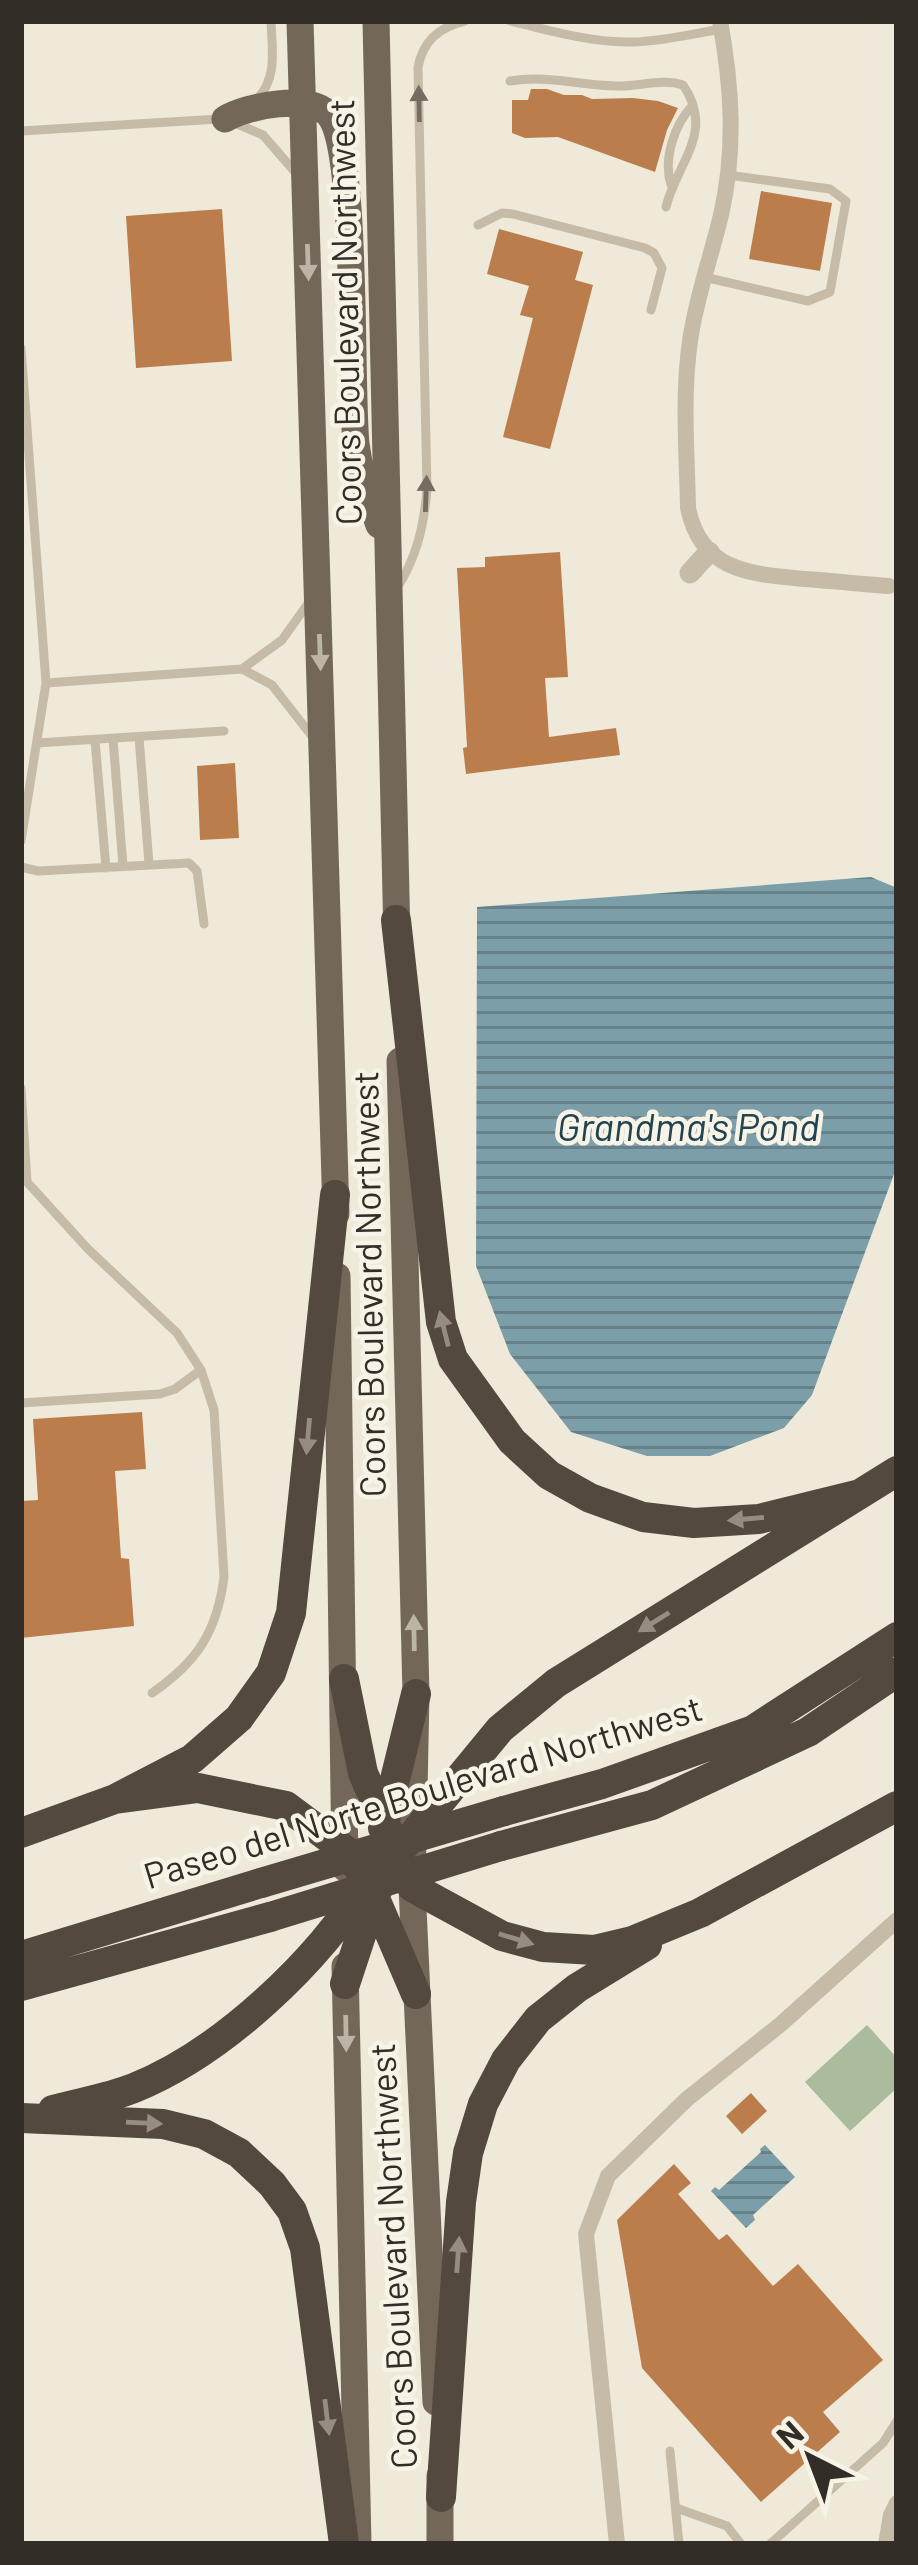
<svg xmlns="http://www.w3.org/2000/svg" width="918" height="2565" viewBox="0 0 918 2565" font-family="Barlow,sans-serif">
<defs>
<pattern id="water-rules" width="6" height="5" patternUnits="userSpaceOnUse" patternTransform="scale(3)"><rect width="6" height="5" fill="#7c9ea9"/><path d="M0 2.5h6" fill="none" stroke="#66818a"/></pattern>
</defs>
<rect width="100%" height="100%" fill="#efe9da"/>
<path fill="#abbc9c" d="M867,2025L897,2058V2088L850,2131L805,2082Z"/>
<path fill="url(#water-rules)" d="M871,877L897,888V1166L812,1395L784,1428L710,1456H647L571,1432L510,1354L476,1266L477,907Z
M765,2145L795,2177L753,2215L755,2220L746,2228L711,2191L715,2187L719,2190L761,2152L760,2149Z"/>
<path fill="#bb7d4c" d="M531,89H547L564,95H582L592,99L633,98L658,101L678,108L667,130L655,172L558,137L525,138L512,133V100H528Z
M761,191L832,203L820,271L749,259Z
M222,209L232,361L136,368L126,216Z
M499,229L583,252L575,280L593,285L550,449L503,437L533,318L520,315L529,286L487,274Z
M560,552L568,677L545,678L549,737L616,728L620,755L466,774L463,748L467,747L457,568L485,567V557Z
M235,763L239,838L200,840L197,766Z
M142,1412L146,1469L115,1471L121,1558L129,1559L134,1626L21,1638V1501L38,1500L33,1419Z
M751,2093L767,2111L742,2134L726,2116Z
M674,2164L691,2183L678,2194L719,2240L727,2234L773,2286L798,2264L883,2360L823,2412L840,2432L761,2502L642,2368L617,2220Z"/>
<g fill="none" stroke-linecap="round" stroke-linejoin="round">
<path stroke="#c6bba7" stroke-width="9" d="M510,21C551,31 592,43 635,42C664,41 693,34 721,29
M510,81C546,75 579,85 616,86C638,87 662,78 683,85C716,132 676,164 666,207
M256,100C278,79 272,49 271,21
M235,123L263,135L295,172
M21,131L219,119
M671,185C663,160 674,125 692,106
M478,225L502,213L513,214L645,248L654,253L662,268L651,310
M704,277L808,301L830,292L846,201L830,189L728,175
M21,348L46,683L21,841
M397,588C417,557 424,525 427,489L418,67C423,41 439,27 465,21
M242,669L282,640L309,602
M46,683L242,669L272,685L315,740
M139,737L149,864
M113,739L123,866
M95,740L106,868
M37,743L224,731
M21,867L38,871L189,863L197,871L204,924
M21,1088L27,1182L88,1249L177,1333L201,1370L214,1410L224,1577C217,1632 197,1662 152,1693
M21,1403L160,1394L175,1389L201,1370
M670,2451L679,2544
M676,2508L727,2526L741,2544
M770,2544L883,2443L897,2421"/>
<path stroke="#c6bba7" stroke-width="16" d="M720,21C732,87 736,149 721,215C711,257 696,298 690,341C682,396 687,453 688,508C701,572 751,574 805,579C833,581 861,584 889,586
M617,2544L586,2234L608,2176L687,2099L781,2024L897,1920
M886,2544L891,2515L897,2503"/>
<path stroke="#c6bba7" stroke-width="21" d="M690,573L709,552"/>
<path stroke="#736759" stroke-width="27" d="M300,21L336,1214
M376,21L397,939
M225,119C246,106 311,93 329,115C358,149 350,385 356,444L361,475L379,525
M400,1061L416,1694L412,1887L436,2402
M337,1276L345,1868
M345,1966L358,2544
M440,2544V2476"/>
<path stroke="#53493f" stroke-width="30" d="M396,920L441,1322L453,1359L512,1441L549,1475L590,1498L643,1517L694,1523L759,1519L860,1494
M344,1679L363,1773L412,1887L502,1936L543,1947L594,1950L632,1941L700,1913L897,1806
M115,1799L192,1759L239,1718L271,1673L291,1613L335,1195
M504,1811L602,1784L753,1730L897,1637
M383,1828L416,1694
M21,1833L115,1799L198,1788L286,1806L345,1850L367,1880L416,1994
M501,1846L652,1805L808,1732L897,1672
M21,1956L261,1883
M345,1984L374,1896L398,1853L500,1729L556,1683L897,1471
M21,1986L270,1917
M53,2110C79,2103 109,2098 134,2088C223,2052 319,1961 368,1880
M21,2118L163,2124L204,2134L239,2153L272,2184L292,2211L305,2248L344,2544
M441,2497L461,2202L468,2153L483,2104L506,2060L538,2019L577,1988L647,1945"/>
<path stroke="#53493f" stroke-width="30" d="M261,1883L504,1811
M270,1917L501,1846"/>
</g>
<defs><path id="oneway-solid" d="M-6-.8H1V-3.2L6.5 0L1 3.2V.8H-6Z" transform="scale(3)"/></defs>
<g fill="#756d61">
<use href="#oneway-solid" transform="translate(419 104) rotate(-91)"/>
<use href="#oneway-solid" transform="translate(426 494) rotate(-88)"/>
</g>
<g fill="#bcb4a7">
<use href="#oneway-solid" transform="translate(308 262) rotate(88)"/>
<use href="#oneway-solid" transform="translate(320 652) rotate(88)"/>
<use href="#oneway-solid" transform="translate(414 1633) rotate(-91)"/>
<use href="#oneway-solid" transform="translate(346 2033) rotate(89)"/>
</g>
<g fill="#958d82">
<use href="#oneway-solid" transform="translate(444 1329) rotate(-104)"/>
<use href="#oneway-solid" transform="translate(308 1436) rotate(95)"/>
<use href="#oneway-solid" transform="translate(746 1519) rotate(175)"/>
<use href="#oneway-solid" transform="translate(654 1622) rotate(148)"/>
<use href="#oneway-solid" transform="translate(516 1939) rotate(17)"/>
<use href="#oneway-solid" transform="translate(144 2123) rotate(3)"/>
<use href="#oneway-solid" transform="translate(458 2255) rotate(-86)"/>
<use href="#oneway-solid" transform="translate(327 2417) rotate(83)"/>
</g>
<g text-anchor="middle" stroke-width="9" stroke-linejoin="round" paint-order="stroke">
<g font-size="36" fill="#332d27" stroke="#f7f3e6">
<text transform="translate(345 312) rotate(-91)" y="13">Coors Boulevard Northwest</text>
<text transform="translate(369 1284) rotate(-91)" y="13">Coors Boulevard Northwest</text>
<text transform="translate(423 1792) rotate(-17)" y="13">Paseo del Norte Boulevard Northwest</text>
<text transform="translate(393 2256) rotate(-93)" y="13">Coors Boulevard Northwest</text>
</g>
<g font-size="39" font-style="italic" fill="#214450" stroke="#f7f3e6">
<text x="688" y="1141">Grandma's Pond</text>
</g>
</g>
<rect width="918" height="2565" fill="none" stroke="#332d27" stroke-width="48"/>
<g transform="translate(810 2457) rotate(318)" stroke="#f7f3e6" stroke-width="9" paint-order="stroke">
<path d="M0-9L21 45L0 30L-21 45Z" fill="#332d27"/>
<text y="-18" font-size="33" font-weight="bold" text-anchor="middle" fill="#332d27">N</text>
</g>
</svg>
